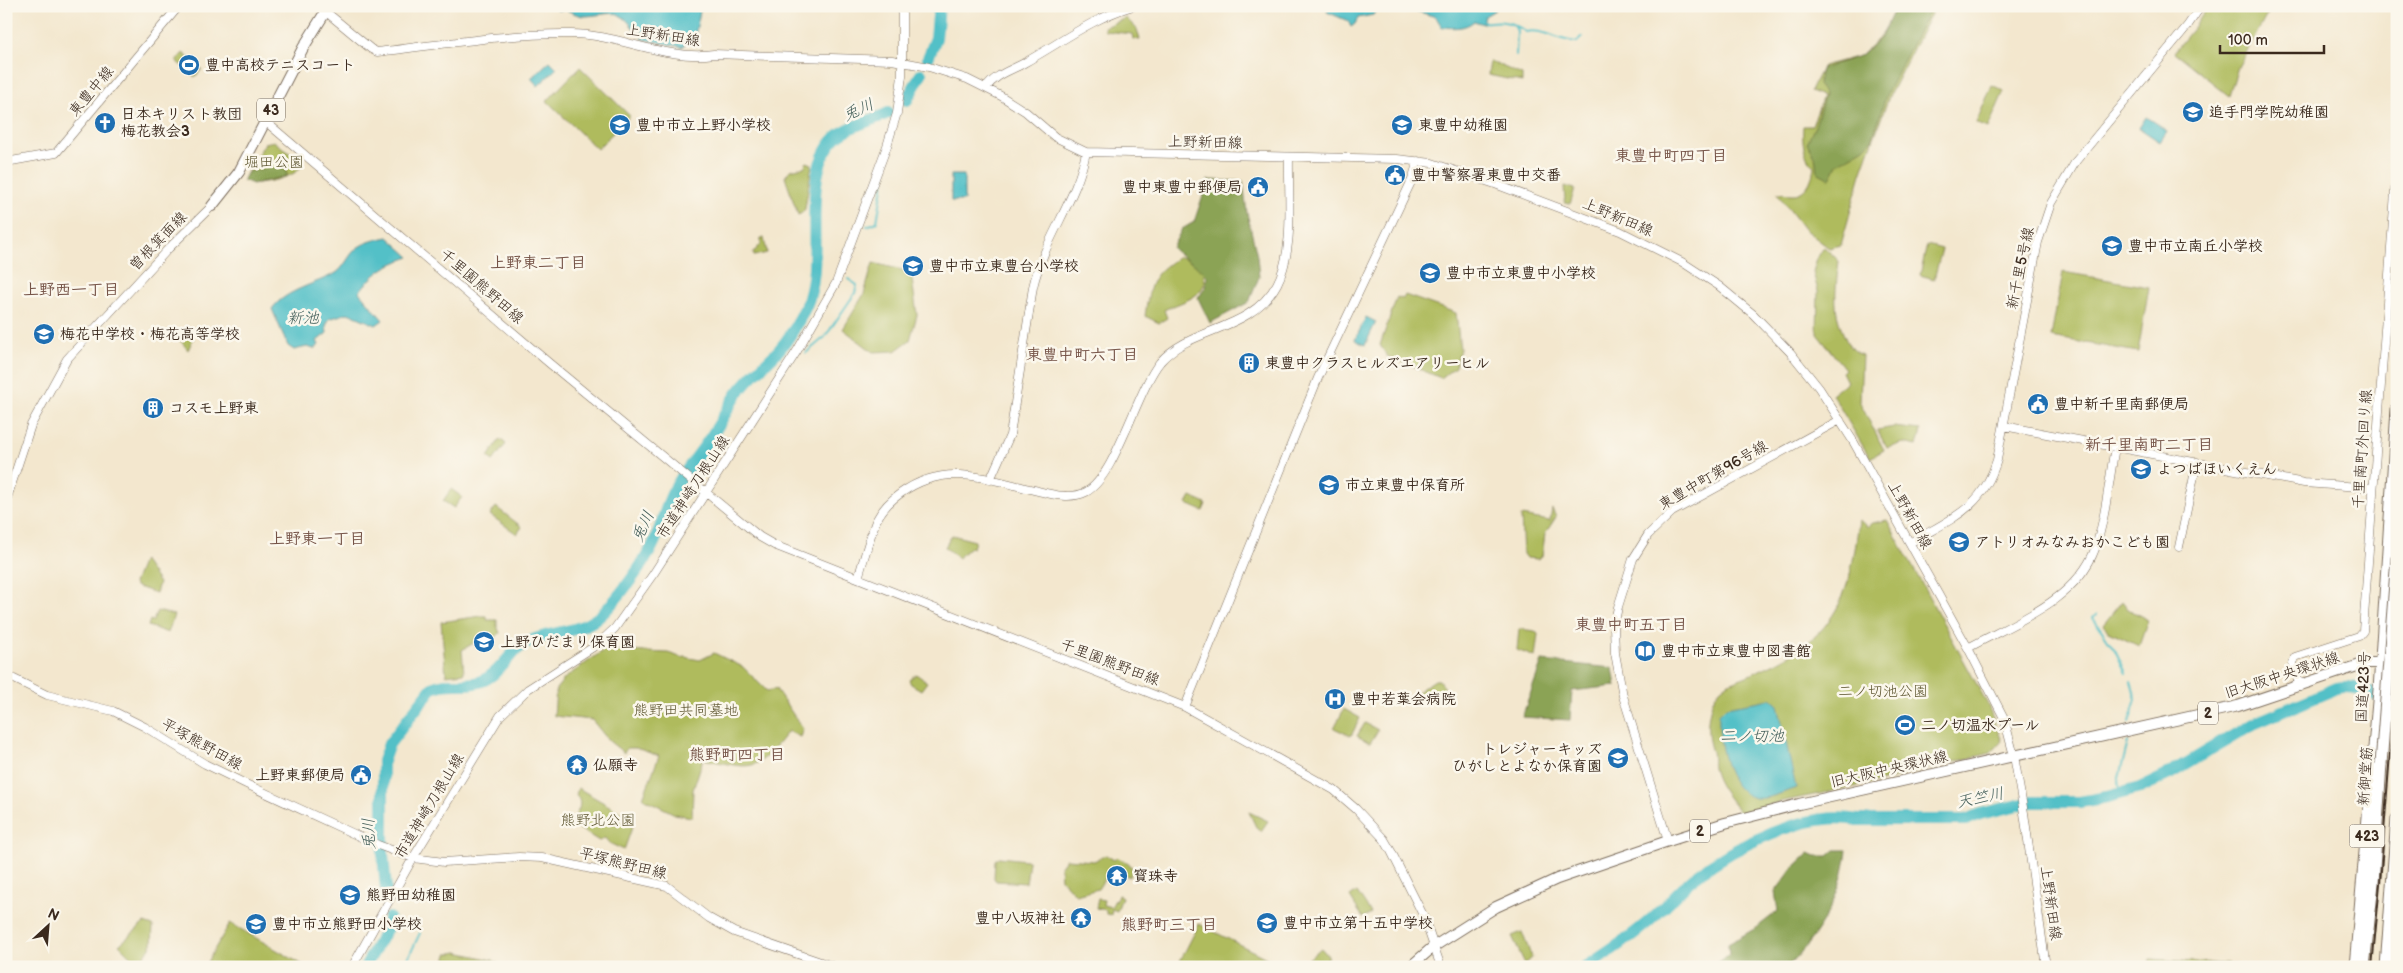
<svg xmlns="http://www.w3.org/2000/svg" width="2403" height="973" viewBox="0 0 2403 973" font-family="'Balsamiq Sans','Klee One',sans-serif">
<rect width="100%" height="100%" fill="#fbf7ec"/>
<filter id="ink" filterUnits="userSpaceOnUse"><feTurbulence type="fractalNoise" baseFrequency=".02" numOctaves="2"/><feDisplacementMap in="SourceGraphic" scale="10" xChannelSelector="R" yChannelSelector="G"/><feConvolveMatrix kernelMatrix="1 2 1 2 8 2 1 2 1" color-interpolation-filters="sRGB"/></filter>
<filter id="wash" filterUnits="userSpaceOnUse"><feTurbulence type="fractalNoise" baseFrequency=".0096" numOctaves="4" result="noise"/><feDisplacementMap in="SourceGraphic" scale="20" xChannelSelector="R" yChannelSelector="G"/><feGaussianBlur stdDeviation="1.12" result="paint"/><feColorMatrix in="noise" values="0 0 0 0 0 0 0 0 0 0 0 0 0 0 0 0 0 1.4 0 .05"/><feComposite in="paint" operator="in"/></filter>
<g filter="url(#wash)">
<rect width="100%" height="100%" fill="#f3e7ce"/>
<path fill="#afbb5d" stroke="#75723e" d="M1897,6H1935L1890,94L1861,174L1841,245L1829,248L1804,229L1777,193C1782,193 1787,194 1793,194C1807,194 1813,178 1814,166C1803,159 1802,139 1803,126H1812L1823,96L1810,91L1823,66L1860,56L1879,38L1899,8Z
M2208,6H2272L2238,67L2229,96L2174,52L2196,25Z
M1126,18L1137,29L1140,40L1133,39L1132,34L1105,31L1104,27Z
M183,53L202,69L195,77L176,61Z
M1490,61L1522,75V82L1488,75Z
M580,67L630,116L597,149L547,101Z
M1992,85L2004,91L1988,128L1976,123Z
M274,141L302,163C300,177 267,183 254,183C251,183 247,181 243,180L265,143Z
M807,162L812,164L805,209L802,213L798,215L785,177L790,170L804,167Z
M1564,186L1575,189L1570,204L1565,203Z
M761,238H764L767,253L754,256L753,253L761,244Z
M1927,245L1942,249L1934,279L1920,275Z
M1824,247L1839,261C1836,287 1832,308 1843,333C1848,344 1850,351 1862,355L1860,403L1884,450L1870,458L1832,394L1847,382L1842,372L1845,369L1817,334L1818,291L1813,272L1817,258Z
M1179,257C1198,260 1216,278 1196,295C1188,301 1174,305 1164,310L1167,318L1159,323L1145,316C1150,284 1150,275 1179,257Z
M873,263L911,272L917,315L910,340L895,351L873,352L843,329L864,294Z
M2063,272L2149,287L2138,352L2051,337Z
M1405,295L1456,313L1460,349L1455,367L1441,378L1387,356L1380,345L1397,297L1403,299Z
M191,332L193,339L188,350L180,340Z
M1894,427L1921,430L1917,446L1903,443L1887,448L1877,430Z
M500,439L506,444L493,461L488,457Z
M451,489L462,497L454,508L443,501Z
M1191,497L1206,504L1203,511L1187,504Z
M496,507L522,527L517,534L490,515Z
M1552,509L1556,517L1545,534L1542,556L1538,559L1526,558L1523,554L1521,516L1550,521Z
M1859,520L1868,527L1873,523L1887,520L1987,703L2002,741L1991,753L1941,765L1883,781L1779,802L1735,815L1738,810C1728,797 1716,784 1713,767C1712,761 1714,756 1711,749C1705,730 1707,705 1720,689C1726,683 1739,679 1747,676C1775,663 1804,651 1824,627C1850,596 1854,559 1859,520Z
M952,535L975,541L973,548L970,547L958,558L945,547Z
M143,560L159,583L156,593L135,586L134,583Z
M2122,601L2128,609L2148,620L2139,646L2109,632L2103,625Z
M157,611L174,615L168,633L148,626L150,620L153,621Z
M481,616H487V620H497V626L500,633L488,645L477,641L462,650L464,673L446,675L441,622Z
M1519,629L1535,631L1538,634L1535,657L1517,650Z
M604,650L668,653L683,658L684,657L700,660L714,653L743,667L767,691L776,689L803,729L800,737L788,731C755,774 754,769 703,759L693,790L692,817L675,814L643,798L659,756L636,748H627L624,753L609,741L592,720L554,716L556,689L565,678Z
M916,674L927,682L921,690L911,684L909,680Z
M1435,680H1439L1447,691L1438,699L1408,698Z
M1344,709L1360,718L1351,736L1334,728Z
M1365,723L1378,730L1370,743L1357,736Z
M578,788L632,819L633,825L624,850L609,843L605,838L599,841L570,823C576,814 585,805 576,795Z
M1249,812L1268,821L1261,831L1256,827Z
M1106,855L1114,860L1117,857L1130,865L1133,870L1129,877L1112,867L1098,889L1076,895L1061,879L1060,867L1066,859L1094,861Z
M999,857L1026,860L1029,862L1026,883L996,881L994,878L995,860Z
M1357,892L1371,913L1363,918L1350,897Z
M1118,895L1122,897L1117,911L1112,909L1111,915L1106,914V910L1096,908L1098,899L1104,900L1103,905L1111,907Z
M144,923L153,926L152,944L139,965L119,945Z
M230,923L303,965L302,967H204Z
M1199,924L1278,964L1276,967H1177Z
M1522,932L1532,958L1525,964L1512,936Z
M1321,948L1329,957L1317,967H1305L1303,964Z
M457,952L493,960L498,964L497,967H444L447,954Z
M2150,959L2237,965V967H2149Z"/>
<path fill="#8ba354" stroke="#636639" d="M1896,6H1932L1887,93L1872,140L1864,148L1837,164L1830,179L1817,172L1815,156L1807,143L1815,126L1825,94L1818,85L1821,69L1860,56L1880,39Z
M279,166L286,170L287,176L253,184L243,180L248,172Z
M1208,180L1243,181L1247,213L1257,256L1259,277L1249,302L1210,323L1198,298L1205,288L1207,277C1198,264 1183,259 1172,248L1182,229L1194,222Z
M1542,661L1613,668L1616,686L1572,691L1570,720L1522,717Z
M1835,850H1847C1842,895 1819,936 1787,967H1711L1729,955L1728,944L1756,928L1778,911L1775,892L1793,868L1809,853L1816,856H1828Z"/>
<path fill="#52c0c7" stroke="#467572" d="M553,6H701V7L694,40L689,43L686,42L683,47L642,39L644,32L634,29C618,6 609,15 585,16C578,16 570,11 563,9L558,11Z
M1329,6H1384L1377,10L1373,15L1358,18L1355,24L1351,27L1348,21L1327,12Z
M1400,6H1494L1495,10L1485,16L1483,24L1474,21C1465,29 1453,28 1442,27L1436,17Z
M550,61L557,68L538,86L531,78Z
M2146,117L2167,131L2160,142L2139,128Z
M951,175H964V201H951Z
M388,237L410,257C386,265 375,272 359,292L383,320L376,325L348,313L329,319L326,326L327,333L317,341L319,345L314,349L307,347L294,350L288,346L272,309C285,290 316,284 336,273C344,268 348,256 356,249C364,242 378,239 388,237Z
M1366,317L1376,322L1365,345L1355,340Z
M1771,699L1778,705L1796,788C1784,792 1767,800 1755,798C1725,791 1718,738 1719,714L1726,707Z"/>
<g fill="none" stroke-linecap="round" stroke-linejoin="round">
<path stroke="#52c0c7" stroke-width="2" d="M1484,22C1492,23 1497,20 1504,22C1513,23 1519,27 1526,32C1542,28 1559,41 1577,42L1582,37
M1514,25L1517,31L1516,56
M867,226L877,222L884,180
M806,353L825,337L855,293L857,285L848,279
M2096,615L2093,618L2115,650L2126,673
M2129,722L2136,699L2131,682
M2120,794L2118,781L2128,742
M404,967L420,933"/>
<path stroke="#52c0c7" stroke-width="12" d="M928,58L936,38L939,6
M907,100L921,74
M386,889L383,855V761L389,744L432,688C447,680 464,687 479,682C501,675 508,651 528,642C552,631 583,633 602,614C617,600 643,565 652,547C661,530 664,511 672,494C681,475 696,459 708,441C719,426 727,409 737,394C749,377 765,365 779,350C790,338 799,321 806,306C828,258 795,169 840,134C854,124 872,121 888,113
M365,967L388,926L389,918
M1586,967C1607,953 1629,939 1648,922C1665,908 1678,890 1695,877C1734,846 1807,810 1857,820H1966L1980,814L2031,802H2080L2107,797L2140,788L2171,773L2253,724L2337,688C2357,683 2379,697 2397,705"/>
</g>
</g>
<g filter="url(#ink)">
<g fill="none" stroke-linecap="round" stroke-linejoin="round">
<g stroke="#7b6c5c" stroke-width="9">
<path id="tertiary" d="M319,6L371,49L377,52C441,45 507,33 571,34C619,34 665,61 714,54L892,60L929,67L967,79L1001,96L1026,112L1055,137L1086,152L1397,159L1432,163L1495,184L1620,231L1682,262L1719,286L1753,314L1790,352L1819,388L1853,441L1968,648L2004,718L2014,756L2024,813L2046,967
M986,88C996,74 1010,71 1024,63C1062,42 1090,19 1133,6
M265,121L549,363L760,537L774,545L1185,707L1334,790L1356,809L1384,839L1391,851L1423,915L1441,967
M6,162L56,153L179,6
M2004,426L2304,483L2373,488
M990,480L1010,435L1033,287C1044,239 1077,200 1086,152
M6,501L31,425L67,359L169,248L212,206
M1910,543C1950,519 1982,510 1997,460L2038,242L2051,203L2076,161L2188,25L2201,6
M2179,547L2197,462
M858,578C864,559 869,539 876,521C882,509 891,500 901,493C945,461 987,479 1034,490C1051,494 1070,500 1086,492C1116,476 1136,392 1160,362C1191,326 1250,333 1277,284C1295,250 1288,196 1289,158
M1968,648C2013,623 2076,601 2095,549C2106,517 2109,480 2115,447
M6,675L47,695L113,711L145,727L205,764L246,784L378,845L413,858L444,862L519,857L542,858L667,886L709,918L734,932L835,967
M2300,687L2293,663L2295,657L2359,636L2363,631L2397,165
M1185,707L1318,378L1412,180L1418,161
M1668,841L1623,696L1615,653L1614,626L1618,607L1633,559L1648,535L1672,512L1840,420
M352,967L413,858L500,716L528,689L598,644L615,628L654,573L797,351L836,283L887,146L897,113L902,76V6"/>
</g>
<g stroke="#7b6c5c" stroke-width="12">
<path id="primary" d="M212,206L239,172L303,48L329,6
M1410,967L1433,947L1496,907L1557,879L1668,841L1725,823L1799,804L2238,706L2366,663H2380L2397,654"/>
</g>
<g stroke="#7b6c5c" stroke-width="13">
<path id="trunk" d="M2355,967L2379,690L2397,409
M2364,967L2373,883L2381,764
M2386,967L2397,819
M2395,967L2397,947"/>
</g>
<use href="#tertiary" stroke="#fff" stroke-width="8"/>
<use href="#primary" stroke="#fff" stroke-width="10"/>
<use href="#trunk" stroke="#fff" stroke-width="11"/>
<path stroke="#3b2a1e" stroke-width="2" d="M2372,967L2380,884L2397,662"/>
<g stroke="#7b6c5c" stroke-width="13" stroke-linecap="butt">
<path id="trunk-bridge" d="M2381,764L2397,557"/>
</g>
<use href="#trunk-bridge" stroke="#fff" stroke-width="11"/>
</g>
</g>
<defs>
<g id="stadium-disc" transform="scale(1.125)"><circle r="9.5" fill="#1f6fb2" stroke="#fbf7ec"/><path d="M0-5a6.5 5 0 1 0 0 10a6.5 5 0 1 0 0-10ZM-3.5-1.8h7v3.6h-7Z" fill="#fff"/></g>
<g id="school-disc" transform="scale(1.125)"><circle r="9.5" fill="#1f6fb2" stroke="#fbf7ec"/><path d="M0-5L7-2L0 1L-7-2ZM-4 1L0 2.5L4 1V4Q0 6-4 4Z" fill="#fff"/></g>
<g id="church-disc" transform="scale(1.125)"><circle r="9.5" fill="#1f6fb2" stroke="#fbf7ec"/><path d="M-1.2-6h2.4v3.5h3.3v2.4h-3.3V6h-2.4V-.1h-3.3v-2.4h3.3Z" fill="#fff"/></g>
<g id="civic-disc" transform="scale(1.125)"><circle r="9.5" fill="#1f6fb2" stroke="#fbf7ec"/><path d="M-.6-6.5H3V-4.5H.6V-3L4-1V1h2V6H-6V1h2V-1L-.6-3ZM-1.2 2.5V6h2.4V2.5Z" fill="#fff"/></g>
<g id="building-disc" transform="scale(1.125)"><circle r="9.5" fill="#1f6fb2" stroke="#fbf7ec"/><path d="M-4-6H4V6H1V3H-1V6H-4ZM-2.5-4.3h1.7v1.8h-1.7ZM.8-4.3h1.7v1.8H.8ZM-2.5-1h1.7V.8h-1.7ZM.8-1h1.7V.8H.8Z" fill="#fff"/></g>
<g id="library-disc" transform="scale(1.125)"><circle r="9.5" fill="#1f6fb2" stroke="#fbf7ec"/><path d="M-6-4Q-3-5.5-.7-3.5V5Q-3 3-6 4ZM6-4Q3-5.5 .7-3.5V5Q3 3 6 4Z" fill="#fff"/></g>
<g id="hospital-disc" transform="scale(1.125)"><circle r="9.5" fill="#1f6fb2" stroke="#fbf7ec"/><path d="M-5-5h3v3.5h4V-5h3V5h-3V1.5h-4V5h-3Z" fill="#fff"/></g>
<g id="temple-disc" transform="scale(1.125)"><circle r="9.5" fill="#1f6fb2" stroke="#fbf7ec"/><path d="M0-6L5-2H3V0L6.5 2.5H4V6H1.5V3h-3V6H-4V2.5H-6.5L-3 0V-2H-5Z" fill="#fff"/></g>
</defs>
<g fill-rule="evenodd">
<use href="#stadium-disc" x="189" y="65"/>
<use href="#school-disc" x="2193" y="112"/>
<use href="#church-disc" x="105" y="123"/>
<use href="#school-disc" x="620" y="125"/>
<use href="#school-disc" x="1402" y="125"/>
<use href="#civic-disc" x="1395" y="175"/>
<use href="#civic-disc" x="1258" y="187"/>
<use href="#school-disc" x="2112" y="246"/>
<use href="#school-disc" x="913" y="266"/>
<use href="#school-disc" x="1430" y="273"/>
<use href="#school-disc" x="44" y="334"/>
<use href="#building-disc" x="1249" y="363"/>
<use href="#civic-disc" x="2038" y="404"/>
<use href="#building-disc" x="153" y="408"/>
<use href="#school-disc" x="2141" y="469"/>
<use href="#school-disc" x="1329" y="485"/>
<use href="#school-disc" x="1959" y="542"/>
<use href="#school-disc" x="484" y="642"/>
<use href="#library-disc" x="1645" y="651"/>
<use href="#hospital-disc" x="1335" y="699"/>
<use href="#stadium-disc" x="1905" y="725"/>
<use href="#school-disc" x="1618" y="758"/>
<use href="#temple-disc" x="577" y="765"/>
<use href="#civic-disc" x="361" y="775"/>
<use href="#temple-disc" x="1117" y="876"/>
<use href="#school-disc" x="350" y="895"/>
<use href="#temple-disc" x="1081" y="918"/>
<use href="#school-disc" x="1267" y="923"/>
<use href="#school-disc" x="256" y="924"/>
</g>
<g text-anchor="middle" stroke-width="5" stroke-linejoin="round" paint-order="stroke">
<g fill="#fbf7ec" stroke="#75685c" stroke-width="1">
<rect x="257" y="98.5" width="28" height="23" rx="4"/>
<rect x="2198" y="701.5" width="20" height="23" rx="4"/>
<rect x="1690" y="819.5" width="20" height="23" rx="4"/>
<rect x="2349.5" y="824.5" width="35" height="23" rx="4"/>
</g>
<g font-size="14" font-weight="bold" fill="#3b2a1e">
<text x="271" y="115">43</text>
<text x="2208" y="718">2</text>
<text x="1700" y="836">2</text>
<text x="2367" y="841">423</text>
</g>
<g font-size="15" fill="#3b2a1e" stroke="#fbf7ec">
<text transform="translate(663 35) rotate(9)" y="5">上野新田線</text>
<text transform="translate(91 91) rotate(-50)" y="5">東豊中線</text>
<text transform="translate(1205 142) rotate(1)" y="5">上野新田線</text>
<text transform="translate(1618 217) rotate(23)" y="5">上野新田線</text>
<text transform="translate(158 241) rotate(-46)" y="5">曽根箕面線</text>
<text transform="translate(2020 268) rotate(-78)" y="5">新千里5号線</text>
<text transform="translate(482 286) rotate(41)" y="5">千里園熊野田線</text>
<text transform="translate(2362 449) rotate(-86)" y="5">千里南町外回り線</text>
<text transform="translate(1713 475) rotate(-30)" y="5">東豊中町第96号線</text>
<text transform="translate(693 487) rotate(-57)" y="5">市道神崎刀根山線</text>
<text transform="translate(1910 515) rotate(61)" y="5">上野新田線</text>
<text transform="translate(1110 662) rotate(21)" y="5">千里園熊野田線</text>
<text transform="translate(2282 675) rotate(-18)" y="5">旧大阪中央環状線</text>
<text transform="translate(2363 687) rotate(-87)" y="5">国道423号</text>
<text transform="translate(202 744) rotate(29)" y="5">平塚熊野田線</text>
<text transform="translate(1889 769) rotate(-13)" y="5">旧大阪中央環状線</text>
<text transform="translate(2365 776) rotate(-86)" y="5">新御堂筋</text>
<text transform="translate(429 806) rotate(-59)" y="5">市道神崎刀根山線</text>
<text transform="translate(623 863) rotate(14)" y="5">平塚熊野田線</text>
<text transform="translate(2051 903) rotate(82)" y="5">上野新田線</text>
</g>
<g font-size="15" font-weight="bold" fill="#3b2a1e" stroke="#fbf7ec" text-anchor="start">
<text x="205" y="70">豊中高校テニスコート</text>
<text x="2209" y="117">追手門学院幼稚園</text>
<text x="121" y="119">日本キリスト教団<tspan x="121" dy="17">梅花教会3</tspan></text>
<text x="636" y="130">豊中市立上野小学校</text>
<text x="1418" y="130">東豊中幼稚園</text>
<text x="1411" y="180">豊中警察署東豊中交番</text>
<text x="1242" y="192" text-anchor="end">豊中東豊中郵便局</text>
<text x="2128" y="251">豊中市立南丘小学校</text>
<text x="929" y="271">豊中市立東豊台小学校</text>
<text x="1446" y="278">豊中市立東豊中小学校</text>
<text x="60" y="339">梅花中学校・梅花高等学校</text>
<text x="1265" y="368">東豊中クラスヒルズエアリーヒル</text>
<text x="2054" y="409">豊中新千里南郵便局</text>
<text x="169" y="413">コスモ上野東</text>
<text x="2157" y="474">よつばほいくえん</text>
<text x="1345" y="490">市立東豊中保育所</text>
<text x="1975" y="547">アトリオみなみおかこども園</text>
<text x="500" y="647">上野ひだまり保育園</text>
<text x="1661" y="656">豊中市立東豊中図書館</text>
<text x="1351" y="704">豊中若葉会病院</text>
<text x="1921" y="730">二ノ切温水プール</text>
<text x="1602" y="754" text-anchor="end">トレジャーキッズ<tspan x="1602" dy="17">ひがしとよなか保育園</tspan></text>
<text x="593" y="770">仏願寺</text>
<text x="345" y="780" text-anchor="end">上野東郵便局</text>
<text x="1133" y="881">寳珠寺</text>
<text x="366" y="900">熊野田幼稚園</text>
<text x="1065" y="923" text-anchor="end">豊中八坂神社</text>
<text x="1283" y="928">豊中市立第十五中学校</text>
<text x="272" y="929">豊中市立熊野田小学校</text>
</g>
<g font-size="15" fill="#5e5631" stroke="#fbf7ec">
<text x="274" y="167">堀田公園</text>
<text x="1883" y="696">二ノ切池公園</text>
<text x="686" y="715">熊野田共同墓地</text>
<text x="598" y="825">熊野北公園</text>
</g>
<g font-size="16" font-style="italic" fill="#435e59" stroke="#fbf7ec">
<text transform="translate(858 109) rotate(-24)" y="6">兎川</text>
<text x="303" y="323">新池</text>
<text transform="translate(642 526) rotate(-65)" y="6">兎川</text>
<text x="1752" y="741">二ノ切池</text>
<text transform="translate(1980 797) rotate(-12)" y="6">天竺川</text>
<text transform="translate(368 834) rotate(-92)" y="6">兎川</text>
</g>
<g font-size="16" font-weight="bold" fill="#755347" stroke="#fbf7ec">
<text x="1671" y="161">東豊中町四丁目</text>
<text x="538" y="268">上野東二丁目</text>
<text x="71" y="295">上野西一丁目</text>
<text x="1082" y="360">東豊中町六丁目</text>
<text x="2149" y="450">新千里南町二丁目</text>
<text x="317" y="544">上野東一丁目</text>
<text x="1631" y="630">東豊中町五丁目</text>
<text x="737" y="760">熊野町四丁目</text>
<text x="1169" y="930">熊野町三丁目</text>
</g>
</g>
<rect width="2403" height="973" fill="none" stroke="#fbf7ec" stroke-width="25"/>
<g transform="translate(48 926) rotate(26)" stroke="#fbf7ec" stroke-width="4" paint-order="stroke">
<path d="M0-4L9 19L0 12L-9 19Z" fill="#3b2a1e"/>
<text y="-8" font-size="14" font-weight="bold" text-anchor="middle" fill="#3b2a1e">N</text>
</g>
<path d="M2220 45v8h104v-8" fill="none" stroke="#3b2a1e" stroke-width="2.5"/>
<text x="2228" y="45" font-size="15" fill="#3b2a1e" stroke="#fbf7ec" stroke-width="4" paint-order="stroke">100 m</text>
</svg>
